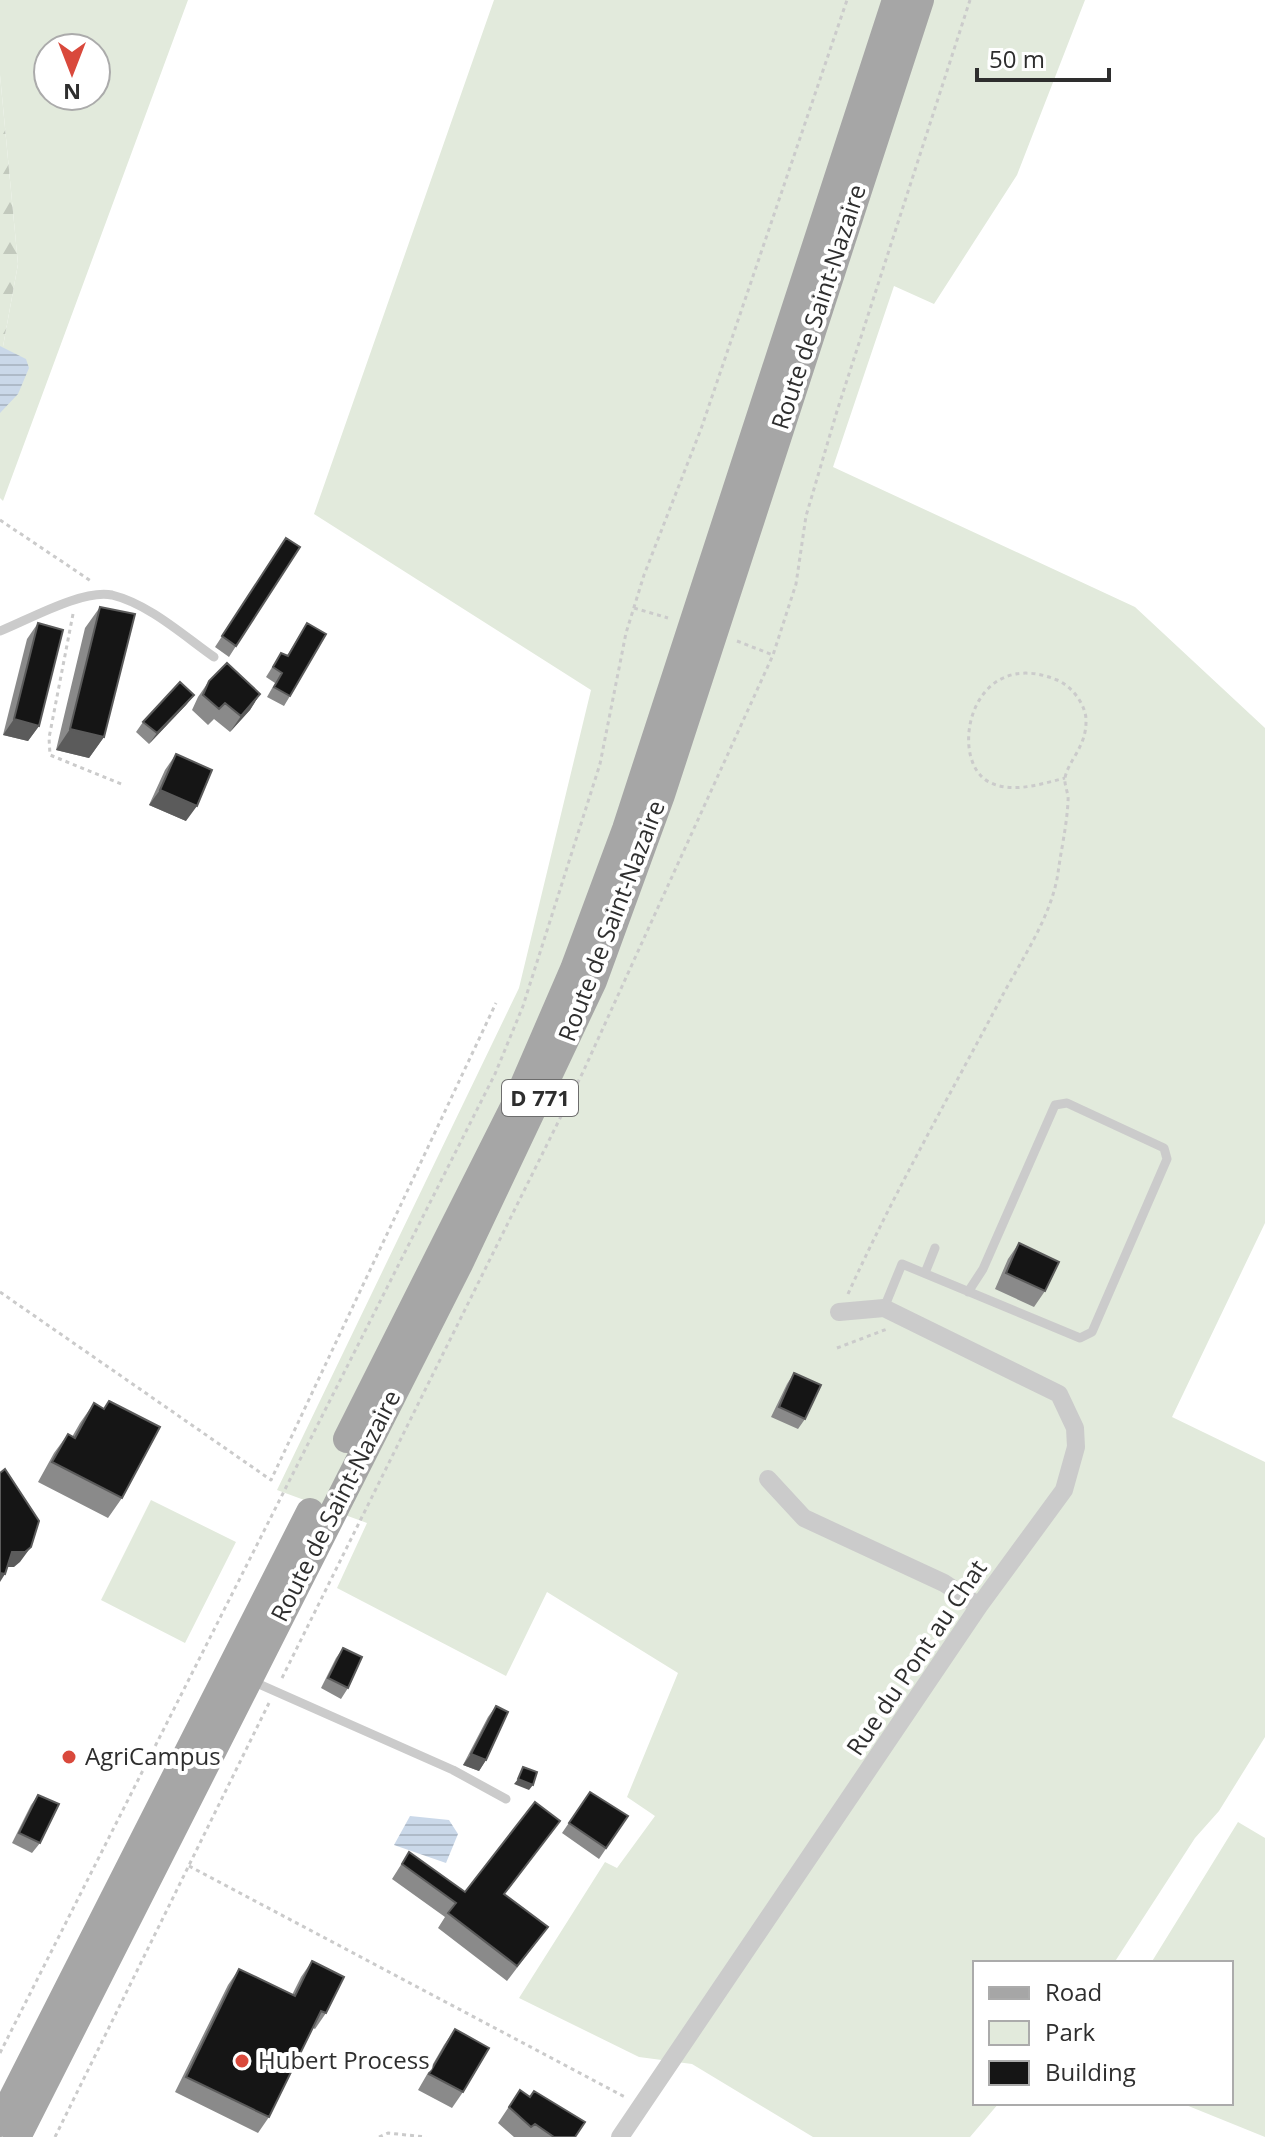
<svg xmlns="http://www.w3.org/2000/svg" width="1265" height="2137" viewBox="0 0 1265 2137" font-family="'Open Sans',sans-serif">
<defs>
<pattern id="forest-firs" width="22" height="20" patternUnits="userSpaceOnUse" patternTransform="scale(2)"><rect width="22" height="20" fill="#e2eadc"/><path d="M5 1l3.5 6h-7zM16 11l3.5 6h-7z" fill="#c2c9bd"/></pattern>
<pattern id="water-rules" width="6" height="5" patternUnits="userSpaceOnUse" patternTransform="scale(2)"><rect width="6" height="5" fill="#cad8e9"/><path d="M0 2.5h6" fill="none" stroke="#aebac8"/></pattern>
</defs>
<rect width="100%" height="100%" fill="#fff"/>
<path fill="#e2eadc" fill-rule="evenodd" d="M0,0H188L3,501L0,498V363L18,264L0,75ZM48,48H96V96H48Z
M494,0H1085L1017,175L934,304L894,286L833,467L1135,607L1265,728V1223L1172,1417L1265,1462V1737L1219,1811L1195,1838L1114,1963H975V2103H999L970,2137H813L692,2064L639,2057L519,1998L605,1862L617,1868L655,1816L627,1797L678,1673L547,1592L506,1676L337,1588L367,1523L277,1490L519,988L591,690L314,514Z
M151,1500L236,1542L185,1643L101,1600Z
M1238,1822L1265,1838V2137L1181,2103H1231V1963H1151Z"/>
<path fill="url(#forest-firs)" d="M0,75L18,264L0,363Z"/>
<path fill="url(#water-rules)" d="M0,346L26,359L29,368L18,394L0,413Z
M410,1816L449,1820L458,1834L446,1863L394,1845Z"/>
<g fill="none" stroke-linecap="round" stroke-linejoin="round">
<path stroke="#cbcbcb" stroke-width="3" stroke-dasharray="4 4" stroke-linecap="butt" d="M0,520L91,581
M634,608L668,618
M73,614L49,738L50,755L124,785
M737,641L773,655
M0,1292L271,1480L496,1003
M848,1294C893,1195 947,1100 998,1004C1019,963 1051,919 1058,873C1061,850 1067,825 1068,801C1069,794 1064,785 1065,778C1068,761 1086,747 1086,722C1087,706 1072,686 1057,680C970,644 947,760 989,782C1012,794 1041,784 1065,778
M837,1348L887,1329
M282,1678L583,1072L773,655L796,584L806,516L837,411L970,0
M189,1866L625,2097
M0,2053L495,1074L523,1006L600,764L626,633L644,575L701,429L847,0
M55,2137L269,1703
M379,2137L388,2133L426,2137"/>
<path stroke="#cbcbcb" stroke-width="9" d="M0,631C28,620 82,589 112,595C149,604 184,636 214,657
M925,1273L935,1248
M884,1308L902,1264L1080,1338L1092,1332L1167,1159L1164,1148L1067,1103L1055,1105L983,1269L968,1292
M252,1681L453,1770L506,1799"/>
<path stroke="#cbcbcb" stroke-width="18" d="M768,1479L804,1518L944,1583L979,1606
M620,2137L979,1606L1064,1490L1076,1447L1075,1428L1059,1394L884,1308L839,1312"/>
<path stroke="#a6a6a6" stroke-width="28" d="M347,1439L517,1101L574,969L626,829L896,0
M0,2123L310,1512
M17,2137L459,1264L593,981L661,795L920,0"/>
</g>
<path fill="#8a8a8a" d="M286,538L236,646L229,657L215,647Z
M100,607L104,737L89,758L56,750L85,628Z
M38,623L39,726L28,741L3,735L27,639Z
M307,623L290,696L284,706L267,697L275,683L266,677L281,653L287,656Z
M209,681L260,694L250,710L230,732L214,719L208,725L192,710L198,697Z
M194,695L186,705L149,744L136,732L143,722Z
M176,754L186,821L149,805L165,770Z
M1019,1243L1045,1291L1034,1307L995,1289L1008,1259Z
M794,1373L805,1419L798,1429L771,1417L787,1384Z
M109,1401L122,1498L108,1518L38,1482L54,1453L68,1434L72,1437L80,1423L94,1403L104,1409Z
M343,1648L348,1688L341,1699L321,1688L336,1658Z
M496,1706L486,1760L479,1771L463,1765L488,1717Z
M590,1792L628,1816L599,1859L562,1833Z
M38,1795L40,1843L32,1853L12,1843L31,1805Z
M549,1835L504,1895L548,1927L507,1981L438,1928L445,1917L392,1879L409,1852L465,1892Z
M312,1961L326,2013L315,2029L313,2028L269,2117L258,2133L175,2092L228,1985L239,1969L292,1995L301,1977Z
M455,2029L463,2092L452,2108L418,2090L444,2045Z
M520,2090L575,2137H514L498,2123Z"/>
<path fill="#5b5b5b" d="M260,694L250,710L230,732L241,716Z
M194,695L186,705L149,744L157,733Z
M14,719L39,726L28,741L3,735Z
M70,729L104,737L89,758L56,750Z
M160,790L197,806L186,821L149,805Z
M31,1547L20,1562L14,1567H1L12,1552Z
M0,1573L5,1574L0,1582Z
M471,1754L486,1760L479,1771L463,1765Z
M518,1779L533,1785L529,1790L514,1784Z"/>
<path fill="#151515" stroke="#5b5b5b" stroke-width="2" d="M286,538L300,547L236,646L222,636Z
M100,607L135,614L104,737L70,729Z
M38,623L63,630L39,726L14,719Z
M307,623L326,634L290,696L274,687L282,673L273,667L281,653L288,656Z
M227,663L260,694L241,716L225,703L219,709L203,695L209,681Z
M180,682L194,695L157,733L143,722Z
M176,754L212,770L197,806L160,790Z
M1019,1243L1059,1262L1045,1291L1006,1273Z
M794,1373L821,1385L805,1419L779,1407Z
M109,1401L160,1427L122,1498L52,1462L68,1434L75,1438L94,1403L104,1409Z
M5,1469L39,1521L31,1547L25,1552H12L5,1574L0,1573V1473Z
M343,1648L362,1657L348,1688L328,1678Z
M496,1706L508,1712L486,1760L471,1754Z
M523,1767L537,1772L533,1785L518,1779Z
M590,1792L628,1816L606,1848L569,1823Z
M38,1795L59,1804L40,1843L19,1833Z
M535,1802L560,1821L504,1894L548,1927L517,1966L448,1913L456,1903L402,1864L409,1852L465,1892Z
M312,1961L344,1977L326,2013L321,2011L269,2117L186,2077L239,1969L295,1996Z
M455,2029L489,2048L463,2092L429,2074Z
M520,2090L530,2097L534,2091L585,2122L575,2137H554L535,2124L531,2127L509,2107Z"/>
<g fill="#d9493c" stroke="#fff" stroke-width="3">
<circle cx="69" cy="1757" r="8"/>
<circle cx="242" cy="2061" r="8"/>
</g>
<g text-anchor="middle" stroke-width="8" stroke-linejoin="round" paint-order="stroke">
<rect fill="#fff" stroke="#6d6d6d" stroke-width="2" x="502" y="1080" width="76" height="36" rx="6"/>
<g font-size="22" font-weight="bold" fill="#2e2e2e">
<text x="540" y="1106">D 771</text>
</g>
<g font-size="24" fill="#2e2e2e" stroke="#fff">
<text transform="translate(819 307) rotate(-72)" y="8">Route de Saint-Nazaire</text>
<text transform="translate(612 921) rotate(-69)" y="8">Route de Saint-Nazaire</text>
<text transform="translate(336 1506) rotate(-63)" y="8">Route de Saint-Nazaire</text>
<text transform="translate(917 1658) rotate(-56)" y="8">Rue du Pont au Chat</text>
</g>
<g font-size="24" fill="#2e2e2e" stroke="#fff" text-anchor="start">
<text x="85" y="1765">AgriCampus</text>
<text x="258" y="2069">Hubert Process</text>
</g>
</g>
<rect x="973" y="1961" width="260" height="144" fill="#ffffff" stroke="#ababab" stroke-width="2"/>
<rect x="989" y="1987" width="40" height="12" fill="#a6a6a6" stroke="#ababab" stroke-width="2"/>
<text x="1045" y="2001" font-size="24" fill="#2e2e2e">Road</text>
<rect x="989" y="2021" width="40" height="24" fill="#e2eadc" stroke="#ababab" stroke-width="2"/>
<text x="1045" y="2041" font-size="24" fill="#2e2e2e">Park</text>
<rect x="989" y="2061" width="40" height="24" fill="#151515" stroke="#ababab" stroke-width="2"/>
<text x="1045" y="2081" font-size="24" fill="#2e2e2e">Building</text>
<g transform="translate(72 72) rotate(180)"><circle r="38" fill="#ffffff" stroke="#ababab" stroke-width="2"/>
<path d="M0-6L14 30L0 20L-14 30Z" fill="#d9493c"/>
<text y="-12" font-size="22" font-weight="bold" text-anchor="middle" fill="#2e2e2e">N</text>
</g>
<path d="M977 68v12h132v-12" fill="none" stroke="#2e2e2e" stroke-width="4"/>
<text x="989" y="68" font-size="24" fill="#2e2e2e" stroke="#ffffff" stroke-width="6" paint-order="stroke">50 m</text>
</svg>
